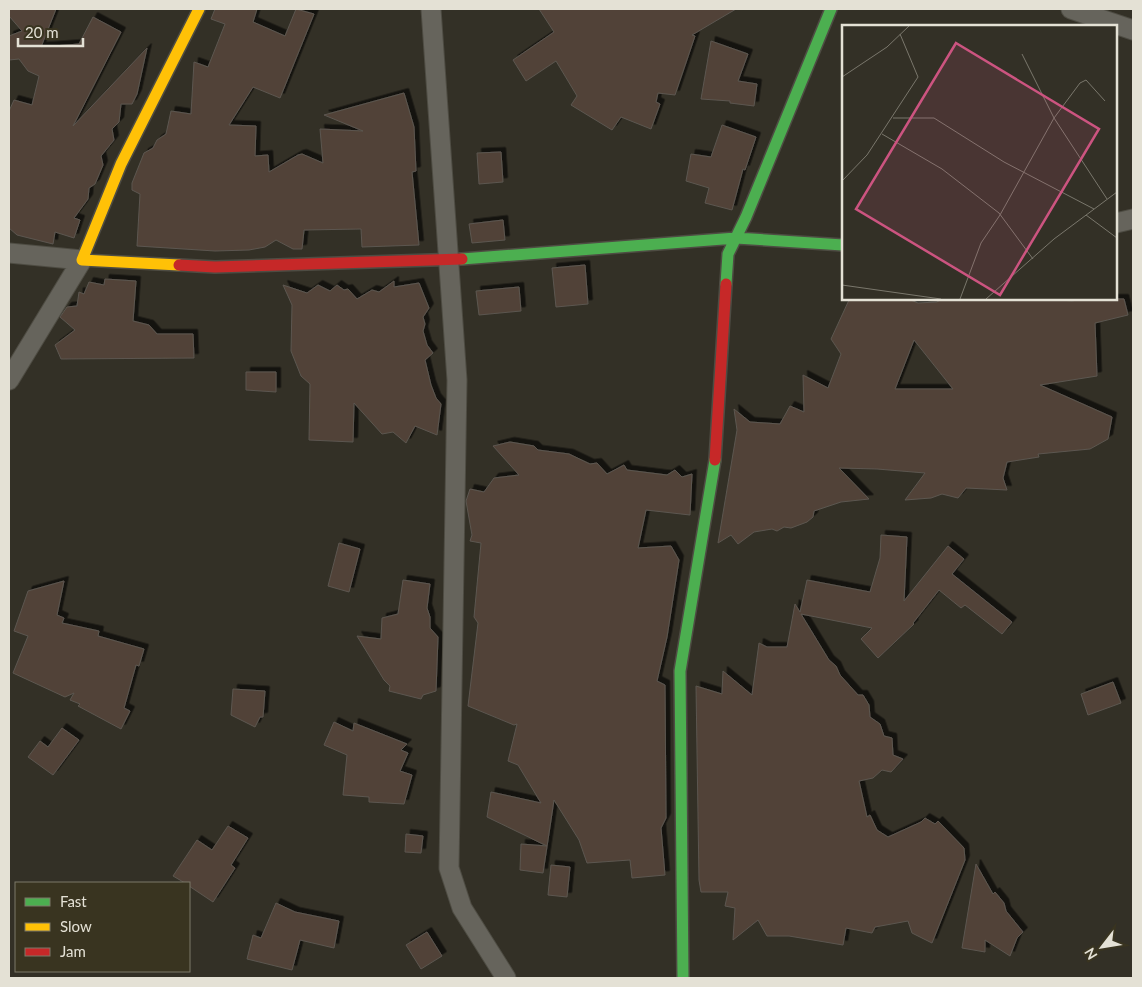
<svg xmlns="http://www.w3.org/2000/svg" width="1142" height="987" viewBox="0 0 1142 987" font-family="Lato,sans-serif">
<defs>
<filter id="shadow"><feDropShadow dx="4.5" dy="-4.5" stdDeviation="0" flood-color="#0009"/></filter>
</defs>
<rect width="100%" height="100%" fill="#333026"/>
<path fill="#514337" stroke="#5c5650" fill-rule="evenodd" filter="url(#shadow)" d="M9,9H56L41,47L79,44L93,17L121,32L73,126L147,48L137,94L132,104H121L119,122L112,129L114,140L101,156L103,165L95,184L89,188L88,199L74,218L80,220L74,238L55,232L53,244L17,235L9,228V111L14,100L32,105L39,76L28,71L19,59L9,60V36L22,31L9,16Z
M215,9H257L253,22L285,36L296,9L314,14L280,98L253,87L229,125L256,126L255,156L268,155L269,172L298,155L302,154L323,163L320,129L363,131L324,115L404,93L414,127L416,171L412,172L419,245L362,247L361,229L304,230L302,249H293L276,240L265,247L249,250L215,251L137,246L140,194L132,190V183L144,153L153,148L157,140L166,134L171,111L191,114L194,62L208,67L225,24L211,19Z
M539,9H736L692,35L695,36L675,95L658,93L656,102L660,104L651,129L621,117L612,130L571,105L577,96L556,61L526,81L513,60L554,32Z
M711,41L748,54L738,81L757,84L754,106L730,103V101L701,99Z
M722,125L756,137L745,170L743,169L732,210L705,203L709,188L686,181L691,154L711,157Z
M501,152L503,182L479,184L477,153Z
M503,220L505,240L472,243L469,224Z
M585,265L588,304L556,307L552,268Z
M105,279L136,281L133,321L149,325L157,334H193L194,358L61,359L55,345L75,330L60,317L67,307L77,306L79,292L84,294L89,282L104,285Z
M394,281V287L419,283L429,308L423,317L425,324L423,331L427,345L433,353L425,360L431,385L436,398L441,404L437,435L415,426L406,443L393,432L382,434L354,403L353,442L309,440L310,384L301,376L291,351L292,305L283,285L307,293L318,285L330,291L337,285L344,290L348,289L357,299L372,290L379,292Z
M519,287L521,311L479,315L476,291Z
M861,299H908L918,303L937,302L942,299H1049L1072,301L1081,299H1124L1128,315L1095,323L1097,376L1040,385L1112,417L1108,439L1090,449L1038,454L1039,457L1007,462L1003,478L1007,490L966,488L958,498L942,494L931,498L905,500L925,473L877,469L839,468L869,499L841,502L814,511L813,517L807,522L791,528L784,527L777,531L772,529L754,532L738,544L731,535L718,543L737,430L734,409L750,422L780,424L790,406L804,412L803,375L828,388L841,354L831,339L849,300ZM914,340L953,389H895Z
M246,372H276V392L246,390Z
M510,442L534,446L538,450L569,454L590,464L597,463L607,474L624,465L627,470L667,475L675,470L682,477L692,474L690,515L646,510L638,548L671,546L679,560L667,637L657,681L665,685L666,818L661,828L665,875L632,878L630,860L587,863L579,840L554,800L543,873L520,870L521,844L547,846L487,817L491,792L541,803L518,765L508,761L517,724L514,725L468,706L478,623L474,617L481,543L470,541L472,535L466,501L470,489L484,492L494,478L519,475L493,446Z
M881,535L907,537L904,601L948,546L964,559L952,574L1012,622L1002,634L965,605L961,608L939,590L913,623L914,624L878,658L861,639L872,628L801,614L829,660L836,666L840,675L858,695H863L869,705L870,717L880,724L884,736L892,738L893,755L903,759L891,772L882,770L873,778L859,781L867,817L870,815L877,830L888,837L921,822L925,818L935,824L938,821L964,848L965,860L932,943L912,933L908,921L875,927L872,933L846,928L843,945L789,936H767L758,920L733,940L735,908L725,906L728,892H701L699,880L696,686L722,694L723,671L752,695L759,643L767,647H787L795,604L800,612L807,580L870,592L880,558Z
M339,543L360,549L349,592L328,586Z
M403,580L430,584L427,608L430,617V628L438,637L436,691L423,695L421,699L389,691L390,686L384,680L357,636L381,639L382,618L398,614Z
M64,581L57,615L64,618L62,623L99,631L98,636L144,649L139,666L136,665L124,708L130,711L121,729L78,706L80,704L70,700L74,693L65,697L13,673L28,636L14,631L28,591Z
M1113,682L1121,703L1088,715L1081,694Z
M233,689L265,691L263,717H260L255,727L231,715Z
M334,722L353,731L354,723L407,744L401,750L408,753L400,771L412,775L404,804L369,802V797L343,795L347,755L324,745Z
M62,728L79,740L53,775L28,757L40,741L48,747Z
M228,826L248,838L231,865L235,868L213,902L189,886V883H185L173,876L197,840L212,850Z
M406,834L423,836L421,853L405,852Z
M976,864L993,894L995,892L1004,903L1006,911L1023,932L1017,938L1010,956L985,940V952L962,948Z
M551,865L570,867L567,897L548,895Z
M276,903L295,912L339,921L334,948L300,940L292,970L247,959L253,935L261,938Z
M427,932L442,956L421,969L406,945Z"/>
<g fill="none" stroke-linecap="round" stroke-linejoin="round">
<g stroke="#4e4c43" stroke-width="21">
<path id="street" d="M431,9L457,380L449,868L462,908L506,978
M1071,9L1133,30
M1116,223L1133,219
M9,253L82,260L9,380"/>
</g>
<g stroke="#4e4c43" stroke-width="14">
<path id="fast" d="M462,259L736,238L843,245
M726,284L728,254L746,217L831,9
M683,978L680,671L715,460"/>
</g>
<g stroke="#4e4c43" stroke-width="14">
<path id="slow" d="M179,265L82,260L121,164L199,9"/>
</g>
<g stroke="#4e4c43" stroke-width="14">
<path id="jam" d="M179,265L215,267L462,259
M715,460L726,284"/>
</g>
<use href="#street" stroke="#66645c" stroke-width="19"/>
<use href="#fast" stroke="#4caf50" stroke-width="11"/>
<use href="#slow" stroke="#ffc107" stroke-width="11"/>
<use href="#jam" stroke="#c62828" stroke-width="11"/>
</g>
<g transform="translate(842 25)">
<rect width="275" height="275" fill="#333026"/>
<path fill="none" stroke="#7a776c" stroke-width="1" d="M180,29L212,93L238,58L244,55L263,76M0,52L45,22L67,1M51,93H92L162,137L252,184M40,109L100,144L157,188L191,234M0,156L25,130L76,52L58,9M244,190L275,213M0,260L99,274M118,274L139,218L158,190L212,93L265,174M144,274L212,214L275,167"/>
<path fill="#cc5480" fill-opacity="0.15" stroke="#cc5480" stroke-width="2.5" d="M114,18L257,104L158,270L14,184Z"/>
<rect width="275" height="275" fill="none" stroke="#e4e1d5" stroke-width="2.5"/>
</g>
<rect width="1142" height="987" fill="none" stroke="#e4e1d5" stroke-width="20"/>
<rect x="15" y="882" width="175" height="90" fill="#393420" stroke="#7d7968"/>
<rect x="25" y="898" width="25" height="8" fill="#4caf50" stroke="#7d7968"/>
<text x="60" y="907" font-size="15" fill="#e4e1d5">Fast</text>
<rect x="25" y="923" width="25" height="8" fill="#ffc107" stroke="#7d7968"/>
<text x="60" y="932" font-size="15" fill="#e4e1d5">Slow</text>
<rect x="25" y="948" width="25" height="8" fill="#c62828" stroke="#7d7968"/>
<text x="60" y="957" font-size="15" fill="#e4e1d5">Jam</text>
<g transform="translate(1102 947) rotate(239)" stroke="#393420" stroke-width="4" paint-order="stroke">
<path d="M0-4L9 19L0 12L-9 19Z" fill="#e4e1d5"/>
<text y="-8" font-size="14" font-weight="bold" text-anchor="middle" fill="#e4e1d5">N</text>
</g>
<path d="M18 38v8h65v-8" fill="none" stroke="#e4e1d5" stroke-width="2.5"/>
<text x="25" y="38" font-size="15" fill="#e4e1d5" stroke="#393420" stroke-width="4" paint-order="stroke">20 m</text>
</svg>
